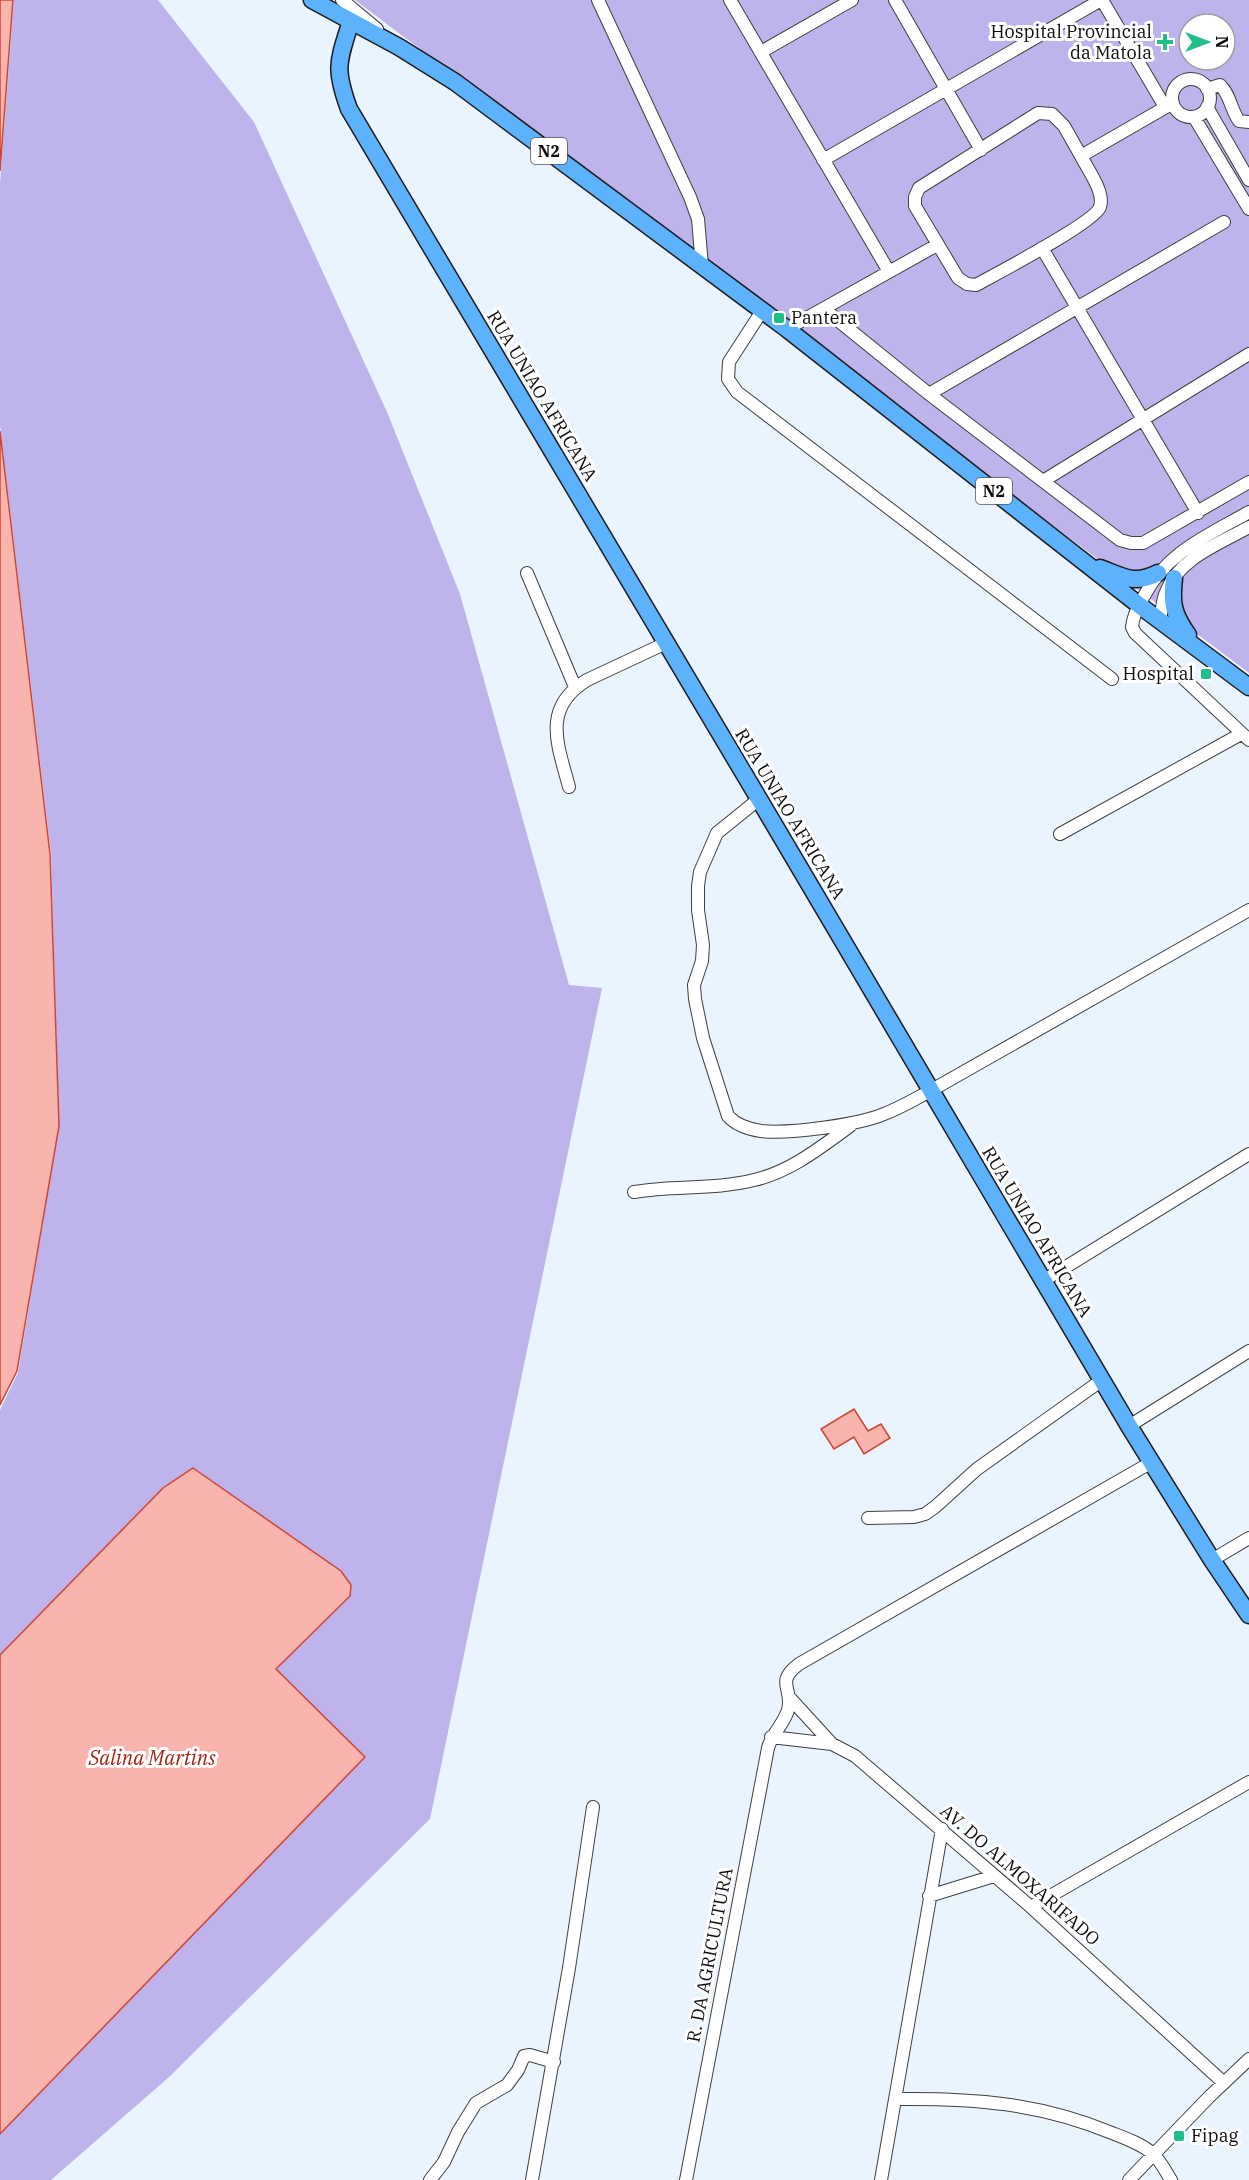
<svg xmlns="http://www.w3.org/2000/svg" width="1249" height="2180" viewBox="0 0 1249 2180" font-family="'IBM Plex Serif',serif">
<rect width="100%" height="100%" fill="#eaf4ff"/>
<path fill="#beb3ea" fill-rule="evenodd" d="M14,0H158L254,122L387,412L460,594L569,985L602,988L430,1819L168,2078L51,2180H0V1410L18,1373L59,1126L51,854L0,425V183Z
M355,0H1249V673ZM1189,24H1225V60H1189Z"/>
<path fill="#f8b4ad" stroke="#d14432" stroke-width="1.5" d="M0,0H13L0,171Z
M0,431L50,854L59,1126L17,1371L0,1405Z
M854,1409L868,1431L881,1424L890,1438L864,1454L854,1437L834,1449L821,1429Z
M193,1468L341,1571L351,1585L350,1596L276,1669L365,1757L0,2134V1655L163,1488Z"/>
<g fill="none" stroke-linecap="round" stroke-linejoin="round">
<g stroke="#3f3f3f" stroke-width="14">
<path id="minor" d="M342,0L377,29
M598,0L690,197L698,219L702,266
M730,0L888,270
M895,0L981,150
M1102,0L1165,107
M761,52L852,0
M1172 98a19 19 0 1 1 38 0a19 19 0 1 1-38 0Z
M1207,89L1220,85C1230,94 1231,110 1239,121L1249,122
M1207,107L1249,180
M1194,117L1249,209
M1081,156C1088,170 1105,192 1100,207C1095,222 996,274 976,285L967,284L958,278L915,206V197L919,188L1038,113L1052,114L1064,126L1081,156L1173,103
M823,160L1101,0
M1042,248L1198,513
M824,309L929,394L1120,540L1131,543H1143L1249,482
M762,311L729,362L728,379L737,392L1112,679
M787,329L937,245
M929,394L1224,222
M1043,481L1249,354
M1249,512C1207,536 1167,552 1144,596C1138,606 1133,616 1132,627L1135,633L1249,740
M527,573L575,687
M1160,620C1162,611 1162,601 1166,592C1179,558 1219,544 1249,527
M569,787C558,745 541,708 587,680L666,643
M759,799L717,833L700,872L698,886V910L703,945L702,961L694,985L695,999L703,1038L728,1116C736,1125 748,1129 761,1131C789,1134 858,1125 884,1114C900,1108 915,1099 930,1091L1249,910
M1060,834L1241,734
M634,1192C674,1185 715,1190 754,1180C790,1172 821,1147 850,1126
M1043,1281L1249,1154
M1129,1426L1249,1351
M868,1518L914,1517L925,1514L935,1507L977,1469L1102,1380
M1212,1560L1249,1538
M789,1697L832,1744
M771,1737L832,1744L855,1756L1031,1907L1224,2083
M929,1896L994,1876
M1031,1907L1249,1782
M896,2099C974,2098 1039,2103 1112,2133C1125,2138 1142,2144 1153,2154C1160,2160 1166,2172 1171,2180
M430,2180L444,2162L458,2132L476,2103L507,2085L518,2070L524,2056L530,2055L554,2062
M532,2180L569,1968L593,1807
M686,2180L768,1748C772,1733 784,1724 788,1710C794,1688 774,1683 799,1664L1152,1462
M881,2180L942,1829
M1129,2180L1209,2097L1249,2059"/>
</g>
<g stroke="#1d1d1d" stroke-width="19">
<path id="major" d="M312,0L399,47L455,82L787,329L1139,605L1249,687
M351,21C338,62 334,68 349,109L759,799L1129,1426L1212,1560L1249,1615
M1100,568C1124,577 1134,585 1158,573
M1174,578C1171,603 1173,614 1188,635"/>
</g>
<use href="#minor" stroke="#fff" stroke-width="12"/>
<use href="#major" stroke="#5db2fd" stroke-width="16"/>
</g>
<g fill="#20bf8a" stroke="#fff" stroke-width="2">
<path d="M1162 33h6v6h6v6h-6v6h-6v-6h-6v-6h6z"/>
<rect x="773" y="312" width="12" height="12" rx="3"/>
<rect x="1200" y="668" width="12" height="12" rx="3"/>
<rect x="1173" y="2130" width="12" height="12" rx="3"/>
</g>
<g text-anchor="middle" stroke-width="6" stroke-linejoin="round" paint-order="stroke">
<g fill="#fff" stroke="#555" stroke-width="1.5">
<rect x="531" y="138" width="36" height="26" rx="4.5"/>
<rect x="976" y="478" width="36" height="26" rx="4.5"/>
</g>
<g font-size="16" font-weight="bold" fill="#0c0c0c">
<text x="549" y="157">N2</text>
<text x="994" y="497">N2</text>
</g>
<g font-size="18" fill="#0c0c0c" stroke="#fff" text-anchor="end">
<text x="1152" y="38">Hospital Provincial<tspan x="1152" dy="21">da Matola</tspan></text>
<text x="791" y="324" text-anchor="start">Pantera</text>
<text x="1194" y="680">Hospital</text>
<text x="1191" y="2142" text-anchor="start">Fipag</text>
</g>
<g font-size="18" fill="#0c0c0c" stroke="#fff">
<text transform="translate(542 396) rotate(59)" y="6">RUA UNIAO AFRICANA</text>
<text transform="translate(790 814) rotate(59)" y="6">RUA UNIAO AFRICANA</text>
<text transform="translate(1037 1232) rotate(59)" y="6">RUA UNIAO AFRICANA</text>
<text transform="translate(1020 1875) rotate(41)" y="6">AV. DO ALMOXARIFADO</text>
<text transform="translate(710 1955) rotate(-79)" y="6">R. DA AGRICULTURA</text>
</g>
<g font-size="20" font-style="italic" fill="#a02712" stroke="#fff">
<text x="152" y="1765">Salina Martins</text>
</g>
</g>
<g transform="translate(1207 42) rotate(90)"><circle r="28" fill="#ffffff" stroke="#9e9e9e" stroke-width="1.5"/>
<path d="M0-4.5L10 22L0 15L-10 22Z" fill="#20bf8a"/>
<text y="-9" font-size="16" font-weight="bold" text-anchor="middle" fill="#0c0c0c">N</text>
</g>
</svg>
